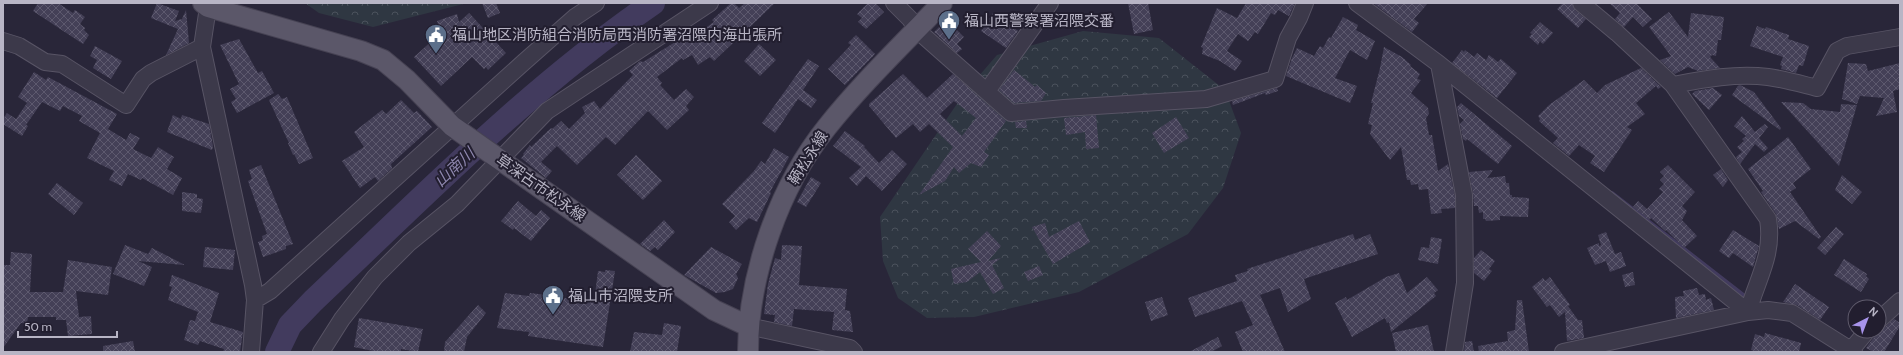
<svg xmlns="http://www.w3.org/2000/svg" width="1903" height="355" viewBox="0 0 1903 355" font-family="Cabin,'Noto Sans JP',sans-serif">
<defs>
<pattern id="forest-crowns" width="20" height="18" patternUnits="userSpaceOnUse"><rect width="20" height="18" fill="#2f3742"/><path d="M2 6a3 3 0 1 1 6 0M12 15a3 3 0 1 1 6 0" fill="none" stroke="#4b525c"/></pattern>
<pattern id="building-cross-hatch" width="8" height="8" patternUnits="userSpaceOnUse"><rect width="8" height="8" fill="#444057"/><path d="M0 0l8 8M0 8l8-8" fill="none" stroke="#5d596e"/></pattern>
</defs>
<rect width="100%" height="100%" fill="#292639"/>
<path fill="url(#forest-crowns)" d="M305,3H467L373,27L319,13Z
M1083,31L1159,38L1225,90L1241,133L1223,188L1188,234L1079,292L974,317L927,318L898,298L883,261L880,217L965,92L997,55Z"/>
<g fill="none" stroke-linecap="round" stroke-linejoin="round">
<path stroke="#423b5e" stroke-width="4" d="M1612,193L1746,297"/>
<path stroke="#423b5e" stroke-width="24" d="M277,352L290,325L313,301C423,197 528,89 653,3"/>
</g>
<path fill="url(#building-cross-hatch)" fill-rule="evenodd" d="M38,3H58L73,13L75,10L85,17L80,24L85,28L84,30L89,35L83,44L33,11Z
M157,3L179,11L175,21L182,19L186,10L189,43L166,55L178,29L151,18Z
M482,3H496L500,13L488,18Z
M731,3H734L739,8L745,3H775L714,61L710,57L698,65L692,55L683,60L682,58L657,77L662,83L660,85L674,100L686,89L694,97L686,106L689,110L667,130L648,111L615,145L606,137L577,165L557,146L541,162L552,171L546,178L521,158L524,155L523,154L530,145L531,147L551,128L552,129L561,121L569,129L585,113L582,107L594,101L600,109L633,75L629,71L640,61L643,62L693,31L695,35L714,22L712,20Z
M868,3H875L884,12L866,29L858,22L862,18L857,14Z
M1128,3H1148L1153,30L1134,34Z
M1246,3H1295L1289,16L1278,10L1275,15L1271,13L1258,34L1255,32L1248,41L1238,34L1227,51L1242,61L1235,71L1220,61L1202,54L1203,48L1201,47L1217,8L1237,18Z
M1373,3H1428L1414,19L1419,23L1412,32Z
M1563,3H1572L1575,10L1586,19L1578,28L1557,9Z
M1609,3H1636L1652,19L1643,27L1633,17L1624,27L1615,19L1620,13Z
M1669,12L1688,37L1691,13L1724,17L1721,40H1718L1716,56L1712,55L1710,57L1720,68L1698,71L1688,67L1675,74L1660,60L1671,56L1649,27Z
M469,13L506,53L488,70L486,67L484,69L472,57L441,86L414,57L441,33L437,21L457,14L459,22Z
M993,13L1018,31L1006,48L981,31Z
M1343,17L1358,25L1356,30L1375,41L1367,60L1350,50L1335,78L1357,86L1350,103L1286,76L1292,58L1297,48L1314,56L1320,46L1323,48L1329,37L1331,38Z
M1540,22L1553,33L1543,44L1540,41L1538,45L1529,37L1532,34L1530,33Z
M950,23L964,37L957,44L962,49L957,53L934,32L939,27L943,30Z
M1757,26L1765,29L1766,27L1789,35L1788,39L1809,46L1803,66L1799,65L1796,73L1781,69L1782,66L1780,65L1783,57L1750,46Z
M856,35L875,54L845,85L828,69L851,45L848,43Z
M239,39L258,73L262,71L274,93L237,113L231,102L236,99L230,89L239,84L220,45Z
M759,44L776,60L760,76L744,61Z
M95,46L122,61L111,79L93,68L97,60L90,56Z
M1384,47L1402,57L1411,65L1410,66L1420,74L1417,79L1421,80L1411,93L1428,108L1429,114L1426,118L1429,135H1432L1438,171L1448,164L1455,196V208L1441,209L1442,213L1431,214L1428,189L1419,190L1418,184L1411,185L1410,180H1407L1401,147L1390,160L1370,134L1372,125L1368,124L1373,103H1371L1380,68Z
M1462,50L1464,52L1465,50L1474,57L1477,53L1486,60L1489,55L1498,62L1501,59L1517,73L1497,98L1452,63Z
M808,59L819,66L803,90L817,100L811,108L798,99L775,133L762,123Z
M1848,63L1866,64L1868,71L1900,63V89L1893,91L1897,112L1876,116L1884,98L1860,96L1857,104L1842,99Z
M1641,68L1661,87L1658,89L1656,86L1636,103L1645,114L1627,127L1632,130L1604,172L1590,163L1595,156L1579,145L1569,156L1553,143L1558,138L1539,121L1540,119L1538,116L1549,105L1584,80L1597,93L1605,85Z
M1014,70L1035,87L1037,85L1046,93L1041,101L1014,103L999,90Z
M34,72L46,80L48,77L117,114L108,129L126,140L130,133L140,138L133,149L151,158L158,147L174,157L167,169L182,178L173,195L142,178L141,180L128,174L122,186L109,180L114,171L87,158L100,133L79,121L82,116L63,106L60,111L42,102L26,125L28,126L22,136L3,124V119L7,113L16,119L27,103L18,97Z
M903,74L927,98L953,74L1006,121L984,152L989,155L981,167L971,163L959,173L954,167L945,181L919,195L953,147L929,124L920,132L913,124L896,138L869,106V104ZM954,101L976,118L962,136L940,114Z
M1740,85L1754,92L1781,128L1780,130L1732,95L1738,86Z
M1277,88L1278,91L1266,95L1265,93L1233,105L1232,101Z
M1713,88L1722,95L1709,110L1692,94L1695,91Z
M278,94L282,99L287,97L313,158L299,164L294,154L293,155L288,143H289L269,100Z
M401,100L414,113L417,111L432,127L391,164L392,168L378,181L375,177L360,188L342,161L364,147L354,132L382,110L386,114Z
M1781,102L1803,103L1811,109L1840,112L1841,104L1857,105L1839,166Z
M1461,103L1512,146L1498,164L1467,139L1466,141L1463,139L1460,124L1464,120L1459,116L1457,107Z
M173,115L181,119L182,115L209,124L213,146L212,150L167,132Z
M1096,115L1099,148L1086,149L1085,132L1066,135L1064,118Z
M1742,116L1755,132L1765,124L1768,127L1759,138L1768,148L1764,152L1755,144L1740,164L1736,157L1742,152L1737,147L1744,141L1742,139L1746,136L1734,126Z
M1176,117L1189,138L1164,153L1152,133Z
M1026,121L1027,128H1016L1015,122Z
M845,131L865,146L864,147L879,163L892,150L907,164L882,191L866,176L857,186L849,178L861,167L833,146Z
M1788,137L1811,169L1793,183L1796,188L1790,192L1821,237L1819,239L1795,221L1779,229L1776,214L1761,192L1763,191L1748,169Z
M774,148L789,157L770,192L771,193L757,222L749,218L736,230L729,222L735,216L722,204L754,171L761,161L765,164Z
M636,155L662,181L643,200L617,175Z
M261,165L293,244L286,246V249L263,257L258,242L263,240L262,236L267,234L248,181L252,179L249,170Z
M1668,165L1695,192L1682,206L1687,211L1682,220L1697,236L1684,248L1666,230L1665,231L1651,218L1649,220L1633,207L1638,201L1647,209L1663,192L1659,189L1664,184L1660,180L1664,176L1660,172Z
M1721,169L1728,180L1723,187L1713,175Z
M1493,170L1487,178L1505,176L1506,183H1509L1510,195H1512V197L1529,198L1528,217L1500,216V220L1486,221L1485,219H1483V212L1479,213L1478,206H1474L1473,193L1469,172Z
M1842,175L1862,192L1852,204L1835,190Z
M811,177L821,183L806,207L797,202Z
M57,183L83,203L74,215L48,194Z
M182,192L197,194V198L203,199L201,213L182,211Z
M518,201L536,216L541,210L550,218L531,241L514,228L513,230L501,221Z
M664,220L675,232L658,250L655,247L650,251L640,244Z
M1079,221L1090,242L1053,264L1032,227L1045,223L1049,237Z
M1836,227L1844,234L1825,255L1817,248Z
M1733,230L1759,246L1753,267L1733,253L1729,258L1719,251Z
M987,231L1001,246L988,261L1001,258L992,265L1004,288L993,294L980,272L967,282L954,284L951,269L981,262L968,249Z
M1606,232L1615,254L1621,252L1626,266L1610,272L1606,261L1595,265L1587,248L1599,243V246L1601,245L1598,235Z
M1353,234L1355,240L1370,234L1378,254L1304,279L1311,299L1288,312L1280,288L1260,295L1285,352H1243L1235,332L1253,325L1242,301L1195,317L1188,298L1237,281L1235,275L1248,271L1247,269Z
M1431,237L1442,239L1438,264L1418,260L1421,247L1429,248Z
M125,245L148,254L152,248L185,265L138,261L152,267L144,286L113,274Z
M782,245L802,246L799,285L847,289L845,310L850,311L853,332L832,330L834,312L794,309L792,326L774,322L775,315L764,314L768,284L775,258L781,260Z
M205,247L235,250L233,270L203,267Z
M711,247L742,264L736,274L738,278L733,289L725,292L716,293L684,275Z
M1481,250L1495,261L1489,269L1492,271L1484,281L1474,273V258Z
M11,252L32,254L30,292H63L68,260L112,267L108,295L76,291L79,317L91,316L92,334L68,336L66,320H56V317H28L27,323H21L3,348V265H10Z
M1844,259L1867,274L1866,276L1869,279L1861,292L1834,275Z
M1039,266L1043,275L1028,281L1024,272Z
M605,270L615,271L603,347L528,336L529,332L497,328L505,293L529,296L530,293L547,295L548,288L558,290L557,297L594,302L598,271L605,272Z
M1633,272L1635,285L1625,287L1622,275Z
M1399,273L1407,293L1427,277L1438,290L1434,293L1436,296L1391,332L1389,322L1387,323L1385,318L1352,337L1335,303L1346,297L1347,300L1386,277Z
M172,275L219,293L210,322L243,332L240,352H223L224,349L200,341L198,345L184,340L190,320L195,321L198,312L168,300L172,287L169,286Z
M1550,277L1570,305L1568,306L1578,320H1582L1584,338L1567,341L1565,312L1559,317L1550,305L1547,307L1532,287L1543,278L1545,281Z
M1795,284L1829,307L1820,320L1797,305L1783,302Z
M1697,288L1699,295L1705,294L1706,300L1711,298L1714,310L1676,318L1675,297L1684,296L1683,291Z
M1162,297L1168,315L1151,321L1145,302Z
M1517,300H1522L1529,352H1479L1478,346L1508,341L1507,332L1515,330Z
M478,305L486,313L467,337L464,352H444L445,342Z
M359,318L423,329L418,352L401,349V352H378L354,347Z
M1894,319L1900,323V326L1884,352H1874L1866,348L1874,337L1876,331L1885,327Z
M664,323L681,326L677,352H630L634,332L662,335Z
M1428,325L1434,352H1396L1392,333Z
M1765,333L1801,343L1799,352H1757L1751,350L1755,334L1764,337Z
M1218,337L1222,346L1211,352H1189Z
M133,341L135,352H103V346Z
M1472,341L1474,352H1464L1465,342Z"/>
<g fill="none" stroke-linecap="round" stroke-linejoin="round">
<g stroke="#585465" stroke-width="18">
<path id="minor" d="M894,3L910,19L917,30L1011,113L1064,108L1206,99L1275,79L1288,38L1299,18L1305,3
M1357,3L1439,64L1748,312C1757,279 1774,255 1768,219L1673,85L1617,33L1581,3
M208,7L202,47L253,285L255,300L251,352
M3,41L19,46L45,62L62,64L126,105L143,79L151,73L202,47
M1439,64L1464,195L1465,283L1454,352
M1673,85C1704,79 1737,73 1768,77C1784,79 1801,84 1817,88L1837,51L1847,46L1900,37
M987,91L1050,3
M255,300L270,291L524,62L575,17L596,3
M1879,320L1900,301
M748,326L850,348L854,352
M1851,350L1867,331
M321,352L342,319L375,277L409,243L457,204L547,111L710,3
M1563,352L1748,312L1768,310L1792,313L1854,352"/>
</g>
<g stroke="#464253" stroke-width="22">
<path id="major" d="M203,3L208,7L361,51L383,60L407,80L452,126L714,310L748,326
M748,352C748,275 779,187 827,127C862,83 903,44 942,3"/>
</g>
<use href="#minor" stroke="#3c394a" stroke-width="16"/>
<use href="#major" stroke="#5b5769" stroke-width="20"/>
</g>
<defs>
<g id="civic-pin" transform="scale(1.15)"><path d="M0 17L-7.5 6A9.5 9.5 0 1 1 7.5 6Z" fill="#5c6f8a" stroke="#221e2f"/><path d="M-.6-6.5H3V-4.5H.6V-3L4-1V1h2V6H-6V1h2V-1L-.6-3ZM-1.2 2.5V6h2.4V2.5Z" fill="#fff"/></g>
</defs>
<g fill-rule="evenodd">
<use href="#civic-pin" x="949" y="21"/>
<use href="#civic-pin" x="436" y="35"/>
<use href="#civic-pin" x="553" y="296"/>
</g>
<g text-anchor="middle" stroke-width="4" stroke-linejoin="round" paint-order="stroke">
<g font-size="15" fill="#b8b5c5" stroke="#221e2f" text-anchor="start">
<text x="964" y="26">福山西警察署沼隈交番</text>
<text x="452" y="40">福山地区消防組合消防局西消防署沼隈内海出張所</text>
<text x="568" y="301">福山市沼隈支所</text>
</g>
<g font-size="15" fill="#b8b5c5" stroke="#221e2f">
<text transform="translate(808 158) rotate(-58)" y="5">鞆松永線</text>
<text transform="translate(541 188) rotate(35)" y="5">草深古市松永線</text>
</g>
<g font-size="16" font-style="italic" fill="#8e87ae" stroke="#221e2f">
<text transform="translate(454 167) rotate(-43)" y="6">山南川</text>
</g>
</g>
<rect width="1903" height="355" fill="none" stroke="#b8b5c5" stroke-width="8"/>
<g transform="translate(1867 319) rotate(42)"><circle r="19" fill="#221e2f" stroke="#5e5a6b"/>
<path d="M0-3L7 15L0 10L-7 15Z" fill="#a894eb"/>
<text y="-6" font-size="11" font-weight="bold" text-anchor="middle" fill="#b8b5c5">N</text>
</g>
<path d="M18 331v6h99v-6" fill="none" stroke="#b8b5c5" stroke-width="2"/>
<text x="24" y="331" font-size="12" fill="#b8b5c5" stroke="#221e2f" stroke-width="3" paint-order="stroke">50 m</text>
</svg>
